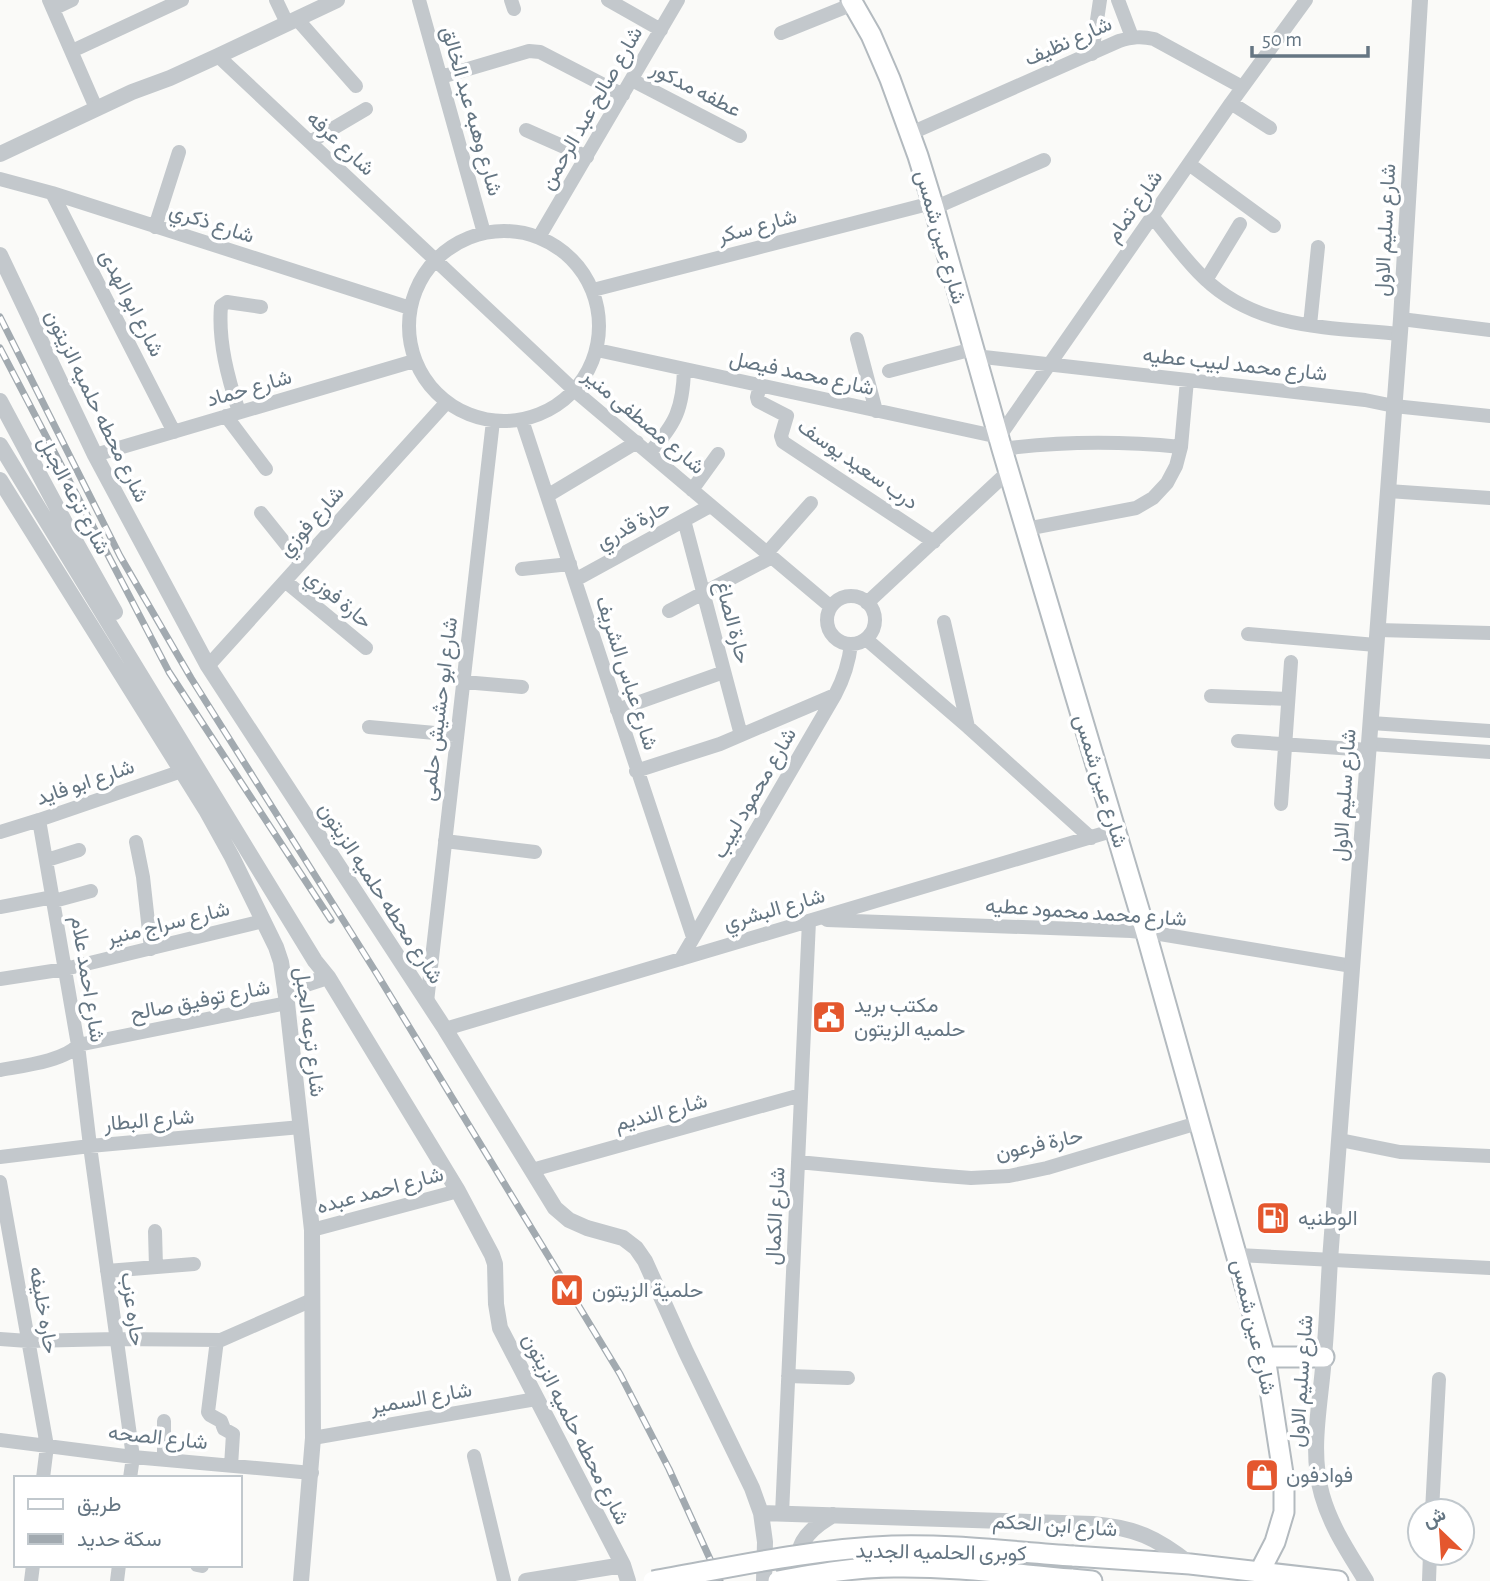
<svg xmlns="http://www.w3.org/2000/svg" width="1490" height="1581" viewBox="0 0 1490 1581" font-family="'Alegreya Sans',Vazirmatn,sans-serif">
<rect width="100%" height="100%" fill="#fafaf8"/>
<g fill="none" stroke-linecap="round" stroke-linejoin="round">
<g stroke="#b3babf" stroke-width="23">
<path id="secondary" d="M851,0L871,35L890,79L918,156L934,208L1002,449L1146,933L1265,1357L1284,1480V1512L1275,1542L1259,1573
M1265,1357H1324
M1073,1556L1190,1564L1338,1581
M1071,1579L1092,1581"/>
</g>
<path stroke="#c3c8cc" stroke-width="14" d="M49,0L96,108
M276,0L287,23
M419,0L484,233
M511,0L514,9
M608,0L661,30
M1118,0L1132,37
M53,9L72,0
M297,19L356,86
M781,33L853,4
M72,51L182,0
M1092,54L1100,0
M218,56L575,391L831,607
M441,77L529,51L540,52L623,95
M632,80L740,136
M1231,103L1270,128
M526,130L587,157
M909,134L1119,41C1132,37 1141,36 1154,39L1242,87
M310,142L366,109
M1189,164L1274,226
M0,179L52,193L410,308
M52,193L174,432
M934,208L1044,160
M1152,216C1169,237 1184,259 1204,278C1258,330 1329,327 1400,334
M155,227L179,152
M409 326a95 95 0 1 1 190 0a95 95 0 1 1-190 0Z
M539,237L678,0
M1206,280L1240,224
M593,290L932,203
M1401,319L1490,330
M1310,325L1318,247
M857,339L876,411
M597,350L999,437L1231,103L1306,0
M975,356L1365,400L1394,406L1490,416
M889,371L973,349
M760,386L757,397L758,401L787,416L781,436L783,442L934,542
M239,412C228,378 218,342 221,306L227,302L261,307
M226,416L266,469
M522,420C580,593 635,765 693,937
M1002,449C1063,441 1120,441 1181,447
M649,453C676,424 683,408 684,369
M95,455L414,361
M692,490L718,454
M1388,491L1490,498
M547,496L637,442
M261,513L301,563
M684,520L741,735
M1026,529L1136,508L1153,498L1167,483L1176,466L1181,447L1187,380
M767,553L811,503
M522,569L570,564
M575,580L710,506
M285,581L366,648
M827 620a24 24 0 1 1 48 0a24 24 0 1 1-48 0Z
M867,603L1009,471
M669,611L772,557
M944,622L968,727
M1378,630L1490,633
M1248,634L1376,645
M866,639L968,727L1091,838
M208,666L446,403
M464,682L522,687
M1211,696L1288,699
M617,710L724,672
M1371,723L1490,731
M369,727L457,735
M1238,741L1369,750
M1370,744L1490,752
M636,771L720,744L835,695
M1281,804L1291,662
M39,820L78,1045L90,1146L133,1457L130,1478
M0,832L39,820L182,771
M445,841L535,852
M136,842L143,877L151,949
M47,860L79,850
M54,901L91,891
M0,907L53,897
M827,920L1131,931L1160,934L1352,966
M681,959L835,695C844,678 849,663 851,644
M0,979L65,969L263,921
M427,1002L493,421
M445,1029L1115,830
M0,1070C21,1066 65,1061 78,1045L287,1003
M1340,1140L1400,1152L1490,1156
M0,1157L90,1146L301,1127
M798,1162L933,1175L971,1178L1009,1176L1047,1168L1201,1122
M532,1170L801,1095
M0,1182L47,1446L43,1478
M312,1230L458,1191
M155,1231L156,1267
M1238,1255L1490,1268
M107,1271L194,1264
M0,1339L28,1341L116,1339L221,1340L312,1300
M217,1340L208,1412L210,1415L221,1421L224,1429L233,1434L231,1466
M788,1376L848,1378
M313,1438L536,1399
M0,1440L133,1457L312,1473
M474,1456L504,1581
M164,1460V1421
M1432,1511L1439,1379
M782,1514L809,921
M197,1565L202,1566
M31,1581L33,1565
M117,1581L119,1565
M1429,1581L1430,1553"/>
<path stroke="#c3c8cc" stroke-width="16" d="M0,154L132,92L170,78L218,56L337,0
M0,255L95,455L208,666L445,1029L555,1208L569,1220L587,1228L623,1238L636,1248L645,1261L686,1352L752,1488L761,1513L765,1542L764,1581
M0,401L69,530L115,612
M0,445L315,961L328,977L458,1191L492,1255L495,1264L496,1304L500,1328L623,1565L628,1581
M0,480L206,810L232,857L276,947L281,962L287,1003L312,1230L313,1438L301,1581
M285,991L328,977
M761,1513L1093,1524C1135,1528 1156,1537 1190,1564
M526,1581L623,1565
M800,1581C793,1547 804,1532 833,1515
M1366,1581C1349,1553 1331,1527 1322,1495C1309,1450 1321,1402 1324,1356C1327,1324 1328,1292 1330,1260L1401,319L1420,0"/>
<use href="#secondary" stroke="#fff" stroke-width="19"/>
<g stroke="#a2aab0" stroke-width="7">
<path id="rail" d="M0,317L120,556L191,678L377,974L620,1374L669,1469L720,1581
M0,348L169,672L331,920"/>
</g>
<use href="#rail" stroke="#fff" stroke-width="4.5" stroke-dasharray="13" stroke-linecap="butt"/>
<g stroke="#b3babf" stroke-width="23" stroke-linecap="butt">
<path id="secondary-bridge" d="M653,1581C732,1567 812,1549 892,1546C952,1544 1013,1552 1073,1556
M778,1581C816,1574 855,1567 894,1567C953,1566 1012,1574 1071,1579"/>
</g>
<use href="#secondary-bridge" stroke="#fff" stroke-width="19"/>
</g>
<defs>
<g id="civic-square" transform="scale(1.75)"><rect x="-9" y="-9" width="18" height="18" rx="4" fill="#e4572e" stroke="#fff"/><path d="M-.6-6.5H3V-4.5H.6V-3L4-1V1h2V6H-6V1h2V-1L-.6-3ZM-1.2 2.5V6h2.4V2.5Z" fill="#fff"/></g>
<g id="fuel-square" transform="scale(1.75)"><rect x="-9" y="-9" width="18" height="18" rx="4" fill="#e4572e" stroke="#fff"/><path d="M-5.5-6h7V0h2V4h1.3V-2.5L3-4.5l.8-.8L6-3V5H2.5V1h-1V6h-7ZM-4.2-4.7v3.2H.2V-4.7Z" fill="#fff"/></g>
<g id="metro-square" transform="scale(1.75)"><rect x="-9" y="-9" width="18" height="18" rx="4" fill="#e4572e" stroke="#fff"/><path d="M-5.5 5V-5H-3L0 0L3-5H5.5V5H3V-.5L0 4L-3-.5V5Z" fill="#fff"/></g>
<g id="shop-square" transform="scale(1.75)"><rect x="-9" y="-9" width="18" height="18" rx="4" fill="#e4572e" stroke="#fff"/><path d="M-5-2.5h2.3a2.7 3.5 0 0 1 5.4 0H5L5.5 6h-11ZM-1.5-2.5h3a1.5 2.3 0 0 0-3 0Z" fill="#fff"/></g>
</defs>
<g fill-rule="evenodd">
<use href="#civic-square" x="829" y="1017"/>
<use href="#fuel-square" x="1273" y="1218"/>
<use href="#metro-square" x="567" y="1290"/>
<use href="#shop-square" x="1262" y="1475"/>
</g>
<g text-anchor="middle" stroke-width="7" stroke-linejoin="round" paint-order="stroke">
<g font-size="21" fill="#657683" stroke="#fff">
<text transform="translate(1068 41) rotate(-24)" y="7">شارع نظيف</text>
<text transform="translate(696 89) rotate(27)" y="7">عطفه مدكور</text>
<text transform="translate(591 108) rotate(-60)" y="7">شارع صالح عبد الرحمن</text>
<text transform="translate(472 111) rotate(74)" y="7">شارع وهبه عبد الخالق</text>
<text transform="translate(341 143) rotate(43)" y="7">شارع عرفه</text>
<text transform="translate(1134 206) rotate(-55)" y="7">شارع تمام</text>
<text transform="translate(212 223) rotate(18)" y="7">شارع ذكري</text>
<text transform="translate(757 226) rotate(-15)" y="7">شارع سكر</text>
<text transform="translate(1385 230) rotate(-87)" y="7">شارع سليم الاول</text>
<text transform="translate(941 237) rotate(74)" y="7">شارع عين شمس</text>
<text transform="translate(132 303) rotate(63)" y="7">شارع ابو الهدى</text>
<text transform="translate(1235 364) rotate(6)" y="7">شارع محمد لبيب عطيه</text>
<text transform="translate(802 373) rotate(12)" y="7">شارع محمد فيصل</text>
<text transform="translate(249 388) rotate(-16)" y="7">شارع حماد</text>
<text transform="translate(97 406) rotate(64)" y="7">شارع محطه حلميه الزيتون</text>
<text transform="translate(644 421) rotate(40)" y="7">شارع مصطفى منير</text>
<text transform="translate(858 464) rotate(35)" y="7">درب سعيد يوسف</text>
<text transform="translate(74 495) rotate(62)" y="7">شارع ترعه الجبل</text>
<text transform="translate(311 521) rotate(-48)" y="7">شارع فوزي</text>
<text transform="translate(633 524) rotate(-29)" y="7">حارة قدري</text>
<text transform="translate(339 599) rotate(40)" y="7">حارة فوزي</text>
<text transform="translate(733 622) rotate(75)" y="7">حارة الصاغ</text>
<text transform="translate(627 673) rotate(72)" y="7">شارع عباس الشريف</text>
<text transform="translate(439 709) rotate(-83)" y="7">شارع ابو حشيش حلمى</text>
<text transform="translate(1101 781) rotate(73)" y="7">شارع عين شمس</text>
<text transform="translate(85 782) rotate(-19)" y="7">شارع ابو فايد</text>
<text transform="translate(754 793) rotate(-60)" y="7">شارع محمود لبيب</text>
<text transform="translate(1344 795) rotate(-86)" y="7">شارع سليم الاول</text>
<text transform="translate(381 893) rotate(57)" y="7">شارع محطه حلميه الزيتون</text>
<text transform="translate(774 909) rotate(-16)" y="7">شارع البشري</text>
<text transform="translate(1086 912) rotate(4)" y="7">شارع محمد محمود عطيه</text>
<text transform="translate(168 923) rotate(-14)" y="7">شارع سراج منير</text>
<text transform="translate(88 979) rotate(81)" y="7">شارع احمد علام</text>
<text transform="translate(200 1000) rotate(-11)" y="7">شارع توفيق صالح</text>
<text transform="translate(310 1032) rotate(83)" y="7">شارع ترعه الجبل</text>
<text transform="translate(661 1112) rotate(-15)" y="7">شارع النديم</text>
<text transform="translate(149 1120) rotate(-5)" y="7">شارع البطار</text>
<text transform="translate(1039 1144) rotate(-12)" y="7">حارة فرعون</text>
<text transform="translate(380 1190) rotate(-15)" y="7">شارع احمد عبده</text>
<text transform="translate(775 1216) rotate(-87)" y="7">شارع الكمال</text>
<text transform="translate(133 1309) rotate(82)" y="7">حاره عزب</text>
<text transform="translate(44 1310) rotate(80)" y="7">حاره خليفه</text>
<text transform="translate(1254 1327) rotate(77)" y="7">شارع عين شمس</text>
<text transform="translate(1301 1381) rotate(-86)" y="7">شارع سليم الاول</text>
<text transform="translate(421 1398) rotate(-10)" y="7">شارع السمير</text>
<text transform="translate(576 1429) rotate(63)" y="7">شارع محطه حلميه الزيتون</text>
<text transform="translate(158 1437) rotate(6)" y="7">شارع الصحه</text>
<text transform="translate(1055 1525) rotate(4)" y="7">شارع ابن الحكم</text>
<text transform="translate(941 1552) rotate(1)" y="7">كوبرى الحلميه الجديد</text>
</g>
<g font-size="21" fill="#657683" stroke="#fff" text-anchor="start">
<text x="854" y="1012">مكتب بريد<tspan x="854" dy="24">حلميه الزيتون</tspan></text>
<text x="1298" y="1225">الوطنيه</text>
<text x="592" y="1297">حلمية الزيتون</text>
<text x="1286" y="1482">فوادفون</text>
</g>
</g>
<rect x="14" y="1476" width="228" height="91" fill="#ffffff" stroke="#c1c8cd" stroke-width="2"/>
<rect x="28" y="1499" width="35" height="10" fill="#ffffff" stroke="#c1c8cd" stroke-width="2"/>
<text x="77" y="1511" font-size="21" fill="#657683">طريق</text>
<rect x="28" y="1534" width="35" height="10" fill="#a2aab0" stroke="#c1c8cd" stroke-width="2"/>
<text x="77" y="1546" font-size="21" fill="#657683">سكة حديد</text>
<g transform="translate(1441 1532) rotate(335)"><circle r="33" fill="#ffffff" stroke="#c1c8cd" stroke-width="2"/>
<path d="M0-5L12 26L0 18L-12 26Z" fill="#e4572e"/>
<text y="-10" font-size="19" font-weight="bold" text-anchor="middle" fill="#657683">ش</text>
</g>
<path d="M1252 46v10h116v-10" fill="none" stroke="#657683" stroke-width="3.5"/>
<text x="1262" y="46" font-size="21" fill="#657683" stroke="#ffffff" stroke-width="5" paint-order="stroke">50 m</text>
</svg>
